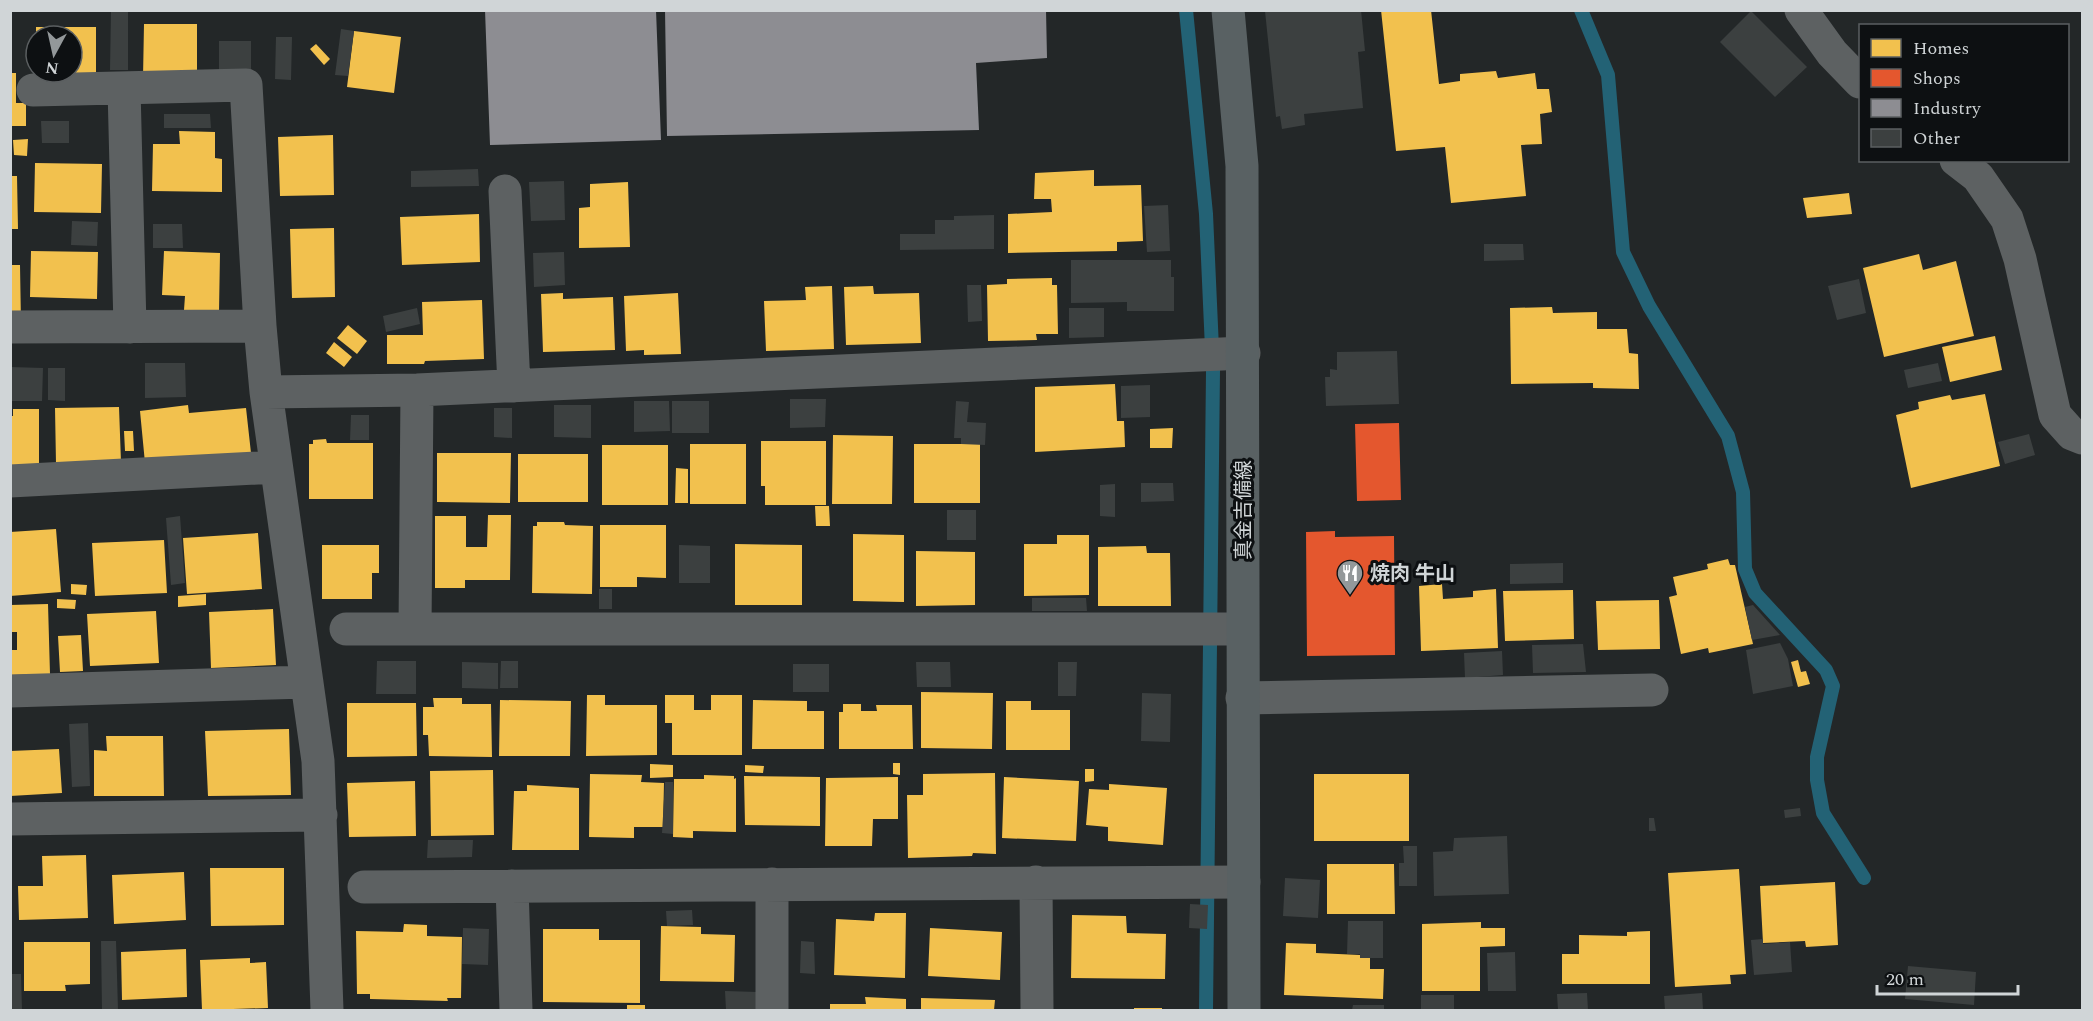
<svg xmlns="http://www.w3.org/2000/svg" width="2093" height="1021" viewBox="0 0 2093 1021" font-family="Spectral,'Noto Sans JP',serif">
<rect width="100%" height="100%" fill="#232728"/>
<path fill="#f2c14e" d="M1381,10H1431L1439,84L1460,81V74L1496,71L1498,78L1535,73L1537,89H1549L1552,112L1540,114L1542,144L1521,145L1526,196L1451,203L1445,147L1396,151Z
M144,24H197V75L143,78Z
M36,27H96V76H50V72H72V36H36Z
M354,31L401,37L394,93L347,87Z
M316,44L330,59L324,65L310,49Z
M10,73H16V103H26V126H10Z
M179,131L215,132V158L222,159V192L152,191L153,144H180Z
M333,135L334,195L280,196L278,137Z
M28,139L27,156L14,155L13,140Z
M35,163L102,164L101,213L34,212Z
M1094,170V186L1141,185L1143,241L1117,242V251L1008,253V214L1052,212L1051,199H1034L1035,173Z
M10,176H17L18,229H10Z
M628,182L630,247L579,248V208L590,207V184Z
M1849,193L1852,214L1807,218L1803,198Z
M479,214L480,262L402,265L400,217Z
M334,228L335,297L292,298L290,229Z
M31,251L98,252L97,299L30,297Z
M164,251L220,253L219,312L184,310L185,296L162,295Z
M1919,254L1923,270L1956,261L1974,336L1884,357L1863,268Z
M10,265H20L21,324H10Z
M1052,278V285H1057L1058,334H1036L1037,340L988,341L987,285L1007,284V279Z
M832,286L834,349L766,351L764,301L806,300L805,287Z
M873,286L874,294L919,293L921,343L846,345L844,287Z
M563,293V299L613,297L615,350L543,352L541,294Z
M678,293L681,354L644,355V350L626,351L624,296Z
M482,300L484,359L425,361L424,364H387V335H423L422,302Z
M1552,307L1553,313L1597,312V329H1627L1629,353L1638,354L1639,389L1593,388V383L1511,384L1510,308Z
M348,325L367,341L357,354L337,338Z
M1995,336L2002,370L1950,382L1942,347Z
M334,342L352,357L344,367L326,353Z
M1115,384L1117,421H1124L1125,447L1035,452V387Z
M1985,394L2000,466L1911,488L1896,415L1919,409L1918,402L1950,395L1952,400Z
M188,405L189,413L246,408L251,453L145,463L140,411Z
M119,407L121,462L56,464L55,408Z
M13,409H39V470H10V416H13Z
M1173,428L1172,448H1150V429Z
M124,431H133L134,451H125Z
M833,435L893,436L892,504H832Z
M326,439L327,443H373V499H309V444H313V440Z
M761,441H826V505H765V486H761Z
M690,444H746V504H690Z
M914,444H980V503H914Z
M602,445H668V505H602Z
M437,453H511L510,503L437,502Z
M518,454H588V502H518Z
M676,468L688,469V503H675Z
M815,506H829L830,526H816Z
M488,515H511L510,580H465V588H435V516H466V547H487Z
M537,522H564L565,525L593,526L592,594L532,593L533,526H537Z
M600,525H666V578L637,577V587H600Z
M56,529L61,592L10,596V532Z
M258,533L262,589L187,594L183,538Z
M853,534L904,535V602L853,601Z
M1057,535H1089V595L1024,596V544H1057Z
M164,540L167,593L95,596L92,543Z
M735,544L802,545V605H735Z
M322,545H379V573H372V599H322Z
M1146,546L1147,553H1170L1171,606H1098V547Z
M916,551L975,552V605L916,606Z
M1728,559L1730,565H1735L1753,644L1709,653L1708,648L1681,654L1669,597L1677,595L1673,577L1708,569L1707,564Z
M71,584L87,585L86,595L71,594Z
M1442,584L1443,599L1473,597V591L1496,589L1498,648L1421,651L1419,586Z
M1573,590L1574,639L1505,641L1503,591Z
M206,594V605L178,607V596Z
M57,599L76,600L75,609L57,608Z
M1659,600L1660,649L1598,650L1596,601Z
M48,604L50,674L10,675V650H17V632H10V605Z
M273,609L276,665L211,668L209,612Z
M156,611L159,663L90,666L87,614Z
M81,635L83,671L60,672L58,636Z
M1798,660L1801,672L1806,671L1810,684L1798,687L1791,662Z
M921,692L993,693L992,749L921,748Z
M587,695H605V705H657V755L586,756Z
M665,695H694V710H711V695H742V755H672V723H665Z
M433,698H462V704H491L492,757L429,756L428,735H423V707H434Z
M500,700L571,701L570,756H499Z
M753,700L807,701V711H824V749H752Z
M1006,701H1031V710H1070V750H1006Z
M347,703H416L417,756L347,757Z
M843,704H861V711H877L876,705H912L913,749H839V712H843Z
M289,729L291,795L208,796L205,731Z
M106,736H163L164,796H94V750L107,751Z
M59,749L62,793L10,796V751Z
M893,763H900V775L893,774Z
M650,764L673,765V777L650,778Z
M745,765L764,766L763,773L745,772Z
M1085,769H1094V781L1085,782Z
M493,770L494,835L431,836L430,771Z
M995,773L996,854L973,853L972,856L908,858L907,795H923V774Z
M590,774L642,775L641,782L664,783L663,827H634V838L589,837Z
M1314,774H1409V841H1314Z
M704,775L734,776V779L736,778V832L693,831V838L673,837L674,779H704Z
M744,776L820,777V826L745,825Z
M898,777V819H873L872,846H825L826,778Z
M1004,777L1079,781L1076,841L1002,838Z
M415,781L416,836L349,837L347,783Z
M1109,784L1167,788L1163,845L1108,841V827L1086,825L1089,789L1109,790Z
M527,785L579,788V850H512L514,791H527Z
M86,855L88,918L19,920L18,886H43L42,856Z
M1327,864H1394L1395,914H1327Z
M210,868H284V925L211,926Z
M1739,869L1746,974L1730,975L1731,984L1675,987L1668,873Z
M184,872L186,920L114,924L112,875Z
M1835,882L1838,945L1806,947L1805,941L1763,943L1760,886Z
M875,913H906L905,978L834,975L836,919L874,921Z
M1072,915L1126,916L1127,933L1166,934L1165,979L1071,978Z
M1481,922V928H1505V946L1480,947V991H1422V924Z
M404,924L427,925V936L462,937L461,998H447L448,1001L370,999V994H357L356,931L403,932Z
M661,926L701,927V934L735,935L734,982L660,981Z
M930,928L1002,932L1000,980L928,976Z
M543,929H599V940H640V1003L543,1002Z
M1650,931V984H1562V954H1579V935L1627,936V932Z
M24,942H90V984L65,985L66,991H24Z
M1286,943L1316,944V953L1360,955V958H1370V969H1384L1383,999L1284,995Z
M186,949L187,997L122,1000L121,952Z
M250,958V963L266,962L268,1008L202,1010L200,960Z
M865,997L906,999V1010H830V1004H866Z
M921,998L995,1000L994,1010H921Z
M627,1005H645V1010H627Z
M1134,1008H1162V1010H1134Z"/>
<path fill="#e4572e" d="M1399,423L1401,500L1357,501L1355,424Z
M1335,531V537L1394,536L1395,655L1307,656L1306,532Z"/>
<path fill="#8d8d92" d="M485,10H656L661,140L490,145Z
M665,10H1046L1047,58L976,63L979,130L667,136Z"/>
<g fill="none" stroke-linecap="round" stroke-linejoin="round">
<path stroke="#236275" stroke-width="14" d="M1186,10L1206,214L1213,371L1206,1010
M1581,10L1608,75L1623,252L1649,306L1728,436L1743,492L1745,569L1755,593L1826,670L1833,686L1817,757V780L1823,813L1864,878"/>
</g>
<path fill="#3c4040" d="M111,10H128V70H110Z
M1361,10L1365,51L1358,52L1363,108L1304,114L1305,125L1282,129L1280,116L1276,117L1265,11Z
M1751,11L1807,67L1775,97L1720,42Z
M341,29L354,31L348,76L335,75Z
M276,37H292L291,80L275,79Z
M219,41H251V75H219Z
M164,114H210L211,128H164Z
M41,121H69V143H42Z
M478,169L479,186L411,187V171Z
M564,181L565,220L531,221L529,182Z
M1168,205L1170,251L1147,252L1144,206Z
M994,215V249L900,250V234H935V220H954V216Z
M72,221L98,222L97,246L71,245Z
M153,224H182L183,248H153Z
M1484,244H1523L1524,260L1484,261Z
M564,252L565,285L534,287L533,253Z
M1071,260H1171V277H1174V311H1127V302L1071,303Z
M1859,279L1866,313L1837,320L1828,286Z
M967,285H981L982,321L968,322Z
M417,308L420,324L386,332L383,316Z
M1069,308H1104V337L1069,338Z
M1397,351L1399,404L1326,406L1325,377H1330V369L1337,370V352Z
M145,363H185L186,397L145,398Z
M1938,363L1942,381L1908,388L1904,370Z
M10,367L43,368L42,401H10Z
M48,368H65V401L48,400Z
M1150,385V417L1121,418V386Z
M790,399H826L825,427L790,428Z
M634,401H669L670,431L634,432Z
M672,401H709V433H672Z
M956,401L969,402L967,422L986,423L985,445L961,444V438H954Z
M554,405H591V438L554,437Z
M494,408H512V438L494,437Z
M351,415H369V440H350Z
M2029,434L2035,455L2005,464L1998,442Z
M1141,483H1173L1174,501L1141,502Z
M1115,484V517L1100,516V485Z
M947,510H976V540H947Z
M180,516L185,583L171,585L166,518Z
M679,545L710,546V583H679Z
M1563,563V583L1510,584V564Z
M599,589H612V609H599Z
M1032,598H1086L1087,611H1032Z
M1753,605L1780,635L1752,640L1745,607Z
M1780,643L1788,659L1793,686L1753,694L1746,650Z
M1583,644L1586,672L1533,673L1532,645Z
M1502,651L1503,675L1465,678L1464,653Z
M377,661H416V694H376Z
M501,661H518V688H500Z
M462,662L498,663V689L462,688Z
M916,662H950L951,687H917Z
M1058,662H1077L1076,696H1058Z
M793,664H829V692H793Z
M1142,693L1171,694L1170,742L1141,741Z
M88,723L90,786L72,787L69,724Z
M665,782H673V834L662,833Z
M1800,808L1801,816L1785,818L1784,810Z
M1649,818H1654L1656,831H1649Z
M1507,836L1509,894L1434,896L1433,852L1453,851L1454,838Z
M428,840H473L472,857L427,858Z
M1403,846H1417V886H1399V863H1404Z
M1285,878L1320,880L1318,918L1283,916Z
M1190,904L1208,905L1207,929L1189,928Z
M692,910L693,925L667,926L666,911Z
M1348,921H1383V958H1360V954H1347Z
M463,928L489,929L488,965L462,964Z
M1763,939V944L1790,942L1792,972L1754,975L1751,940Z
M101,941H116L118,1010H102Z
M801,941L814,942L815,974L800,973Z
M1515,952L1516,991H1488L1487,953Z
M1908,966L1976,972L1974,1005L1905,999Z
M10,974H21L22,1010H10Z
M725,991L757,992V1010H726Z
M1587,993L1588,1010H1558L1557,994Z
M1702,993L1703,1010H1665L1664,996Z
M1421,995H1454V1010H1421Z
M1353,1005H1384V1010H1352Z"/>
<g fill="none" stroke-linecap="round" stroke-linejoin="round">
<path stroke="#5d6162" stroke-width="33" d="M1801,10L1832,53L1860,82
M124,88L130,327
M33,90L246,85L260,326L266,392L318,761L327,1010
M1956,160L1978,177L2007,219L2020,259L2055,415L2072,434L2082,438
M505,191L514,386
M10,327L260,326
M266,392L417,390L1244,353
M10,481L276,467
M346,629H1242
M415,629L417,390
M10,691L307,682
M1242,698L1652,690
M10,819L321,815
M1036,882L1037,1010
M512,886L516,1010
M364,887L1244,882
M772,1010V884"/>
<path stroke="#596163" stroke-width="33" d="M1228,10L1242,166L1244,1010"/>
</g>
<defs>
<g id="restaurant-pin" transform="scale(1.35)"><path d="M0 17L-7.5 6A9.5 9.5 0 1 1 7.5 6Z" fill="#93989a" stroke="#0d1012"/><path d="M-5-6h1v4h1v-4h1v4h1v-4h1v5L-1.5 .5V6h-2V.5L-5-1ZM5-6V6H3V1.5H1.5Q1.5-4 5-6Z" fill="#fff"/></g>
</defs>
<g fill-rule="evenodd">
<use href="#restaurant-pin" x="1350" y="573"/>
</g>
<g text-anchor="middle" stroke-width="6" stroke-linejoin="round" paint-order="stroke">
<g font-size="20" fill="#d0d5d7" stroke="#0d1012">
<text transform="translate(1243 510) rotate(-90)" y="7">真金吉備線</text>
</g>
<g font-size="20" font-weight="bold" fill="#d0d5d7" stroke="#0d1012" text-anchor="start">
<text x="1370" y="580">焼肉 牛山</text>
</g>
</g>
<rect width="2093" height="1021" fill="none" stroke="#d0d5d7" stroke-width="24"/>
<rect x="1859" y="24" width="210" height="138" fill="#0d1012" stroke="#5b5f61" stroke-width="1.5"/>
<rect x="1871" y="39" width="30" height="18" fill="#f2c14e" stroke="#5b5f61" stroke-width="1.5"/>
<text x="1913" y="54" font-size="18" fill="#d0d5d7">Homes</text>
<rect x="1871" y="69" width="30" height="18" fill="#e4572e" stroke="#5b5f61" stroke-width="1.5"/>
<text x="1913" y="84" font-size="18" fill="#d0d5d7">Shops</text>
<rect x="1871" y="99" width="30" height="18" fill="#8d8d92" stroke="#5b5f61" stroke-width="1.5"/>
<text x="1913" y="114" font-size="18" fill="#d0d5d7">Industry</text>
<rect x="1871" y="129" width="30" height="18" fill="#3c4040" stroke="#5b5f61" stroke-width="1.5"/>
<text x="1913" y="144" font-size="18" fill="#d0d5d7">Other</text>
<g transform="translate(54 54) rotate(188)"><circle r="28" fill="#0d1012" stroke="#5b5f61" stroke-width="1.5"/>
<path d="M0-4.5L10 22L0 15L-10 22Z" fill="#93989a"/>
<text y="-9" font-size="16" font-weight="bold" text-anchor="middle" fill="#d0d5d7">N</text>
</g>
<path d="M1877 985v9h141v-9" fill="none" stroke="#d0d5d7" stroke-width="3"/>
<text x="1886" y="985" font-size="18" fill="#d0d5d7" stroke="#0d1012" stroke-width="4.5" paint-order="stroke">20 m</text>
</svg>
